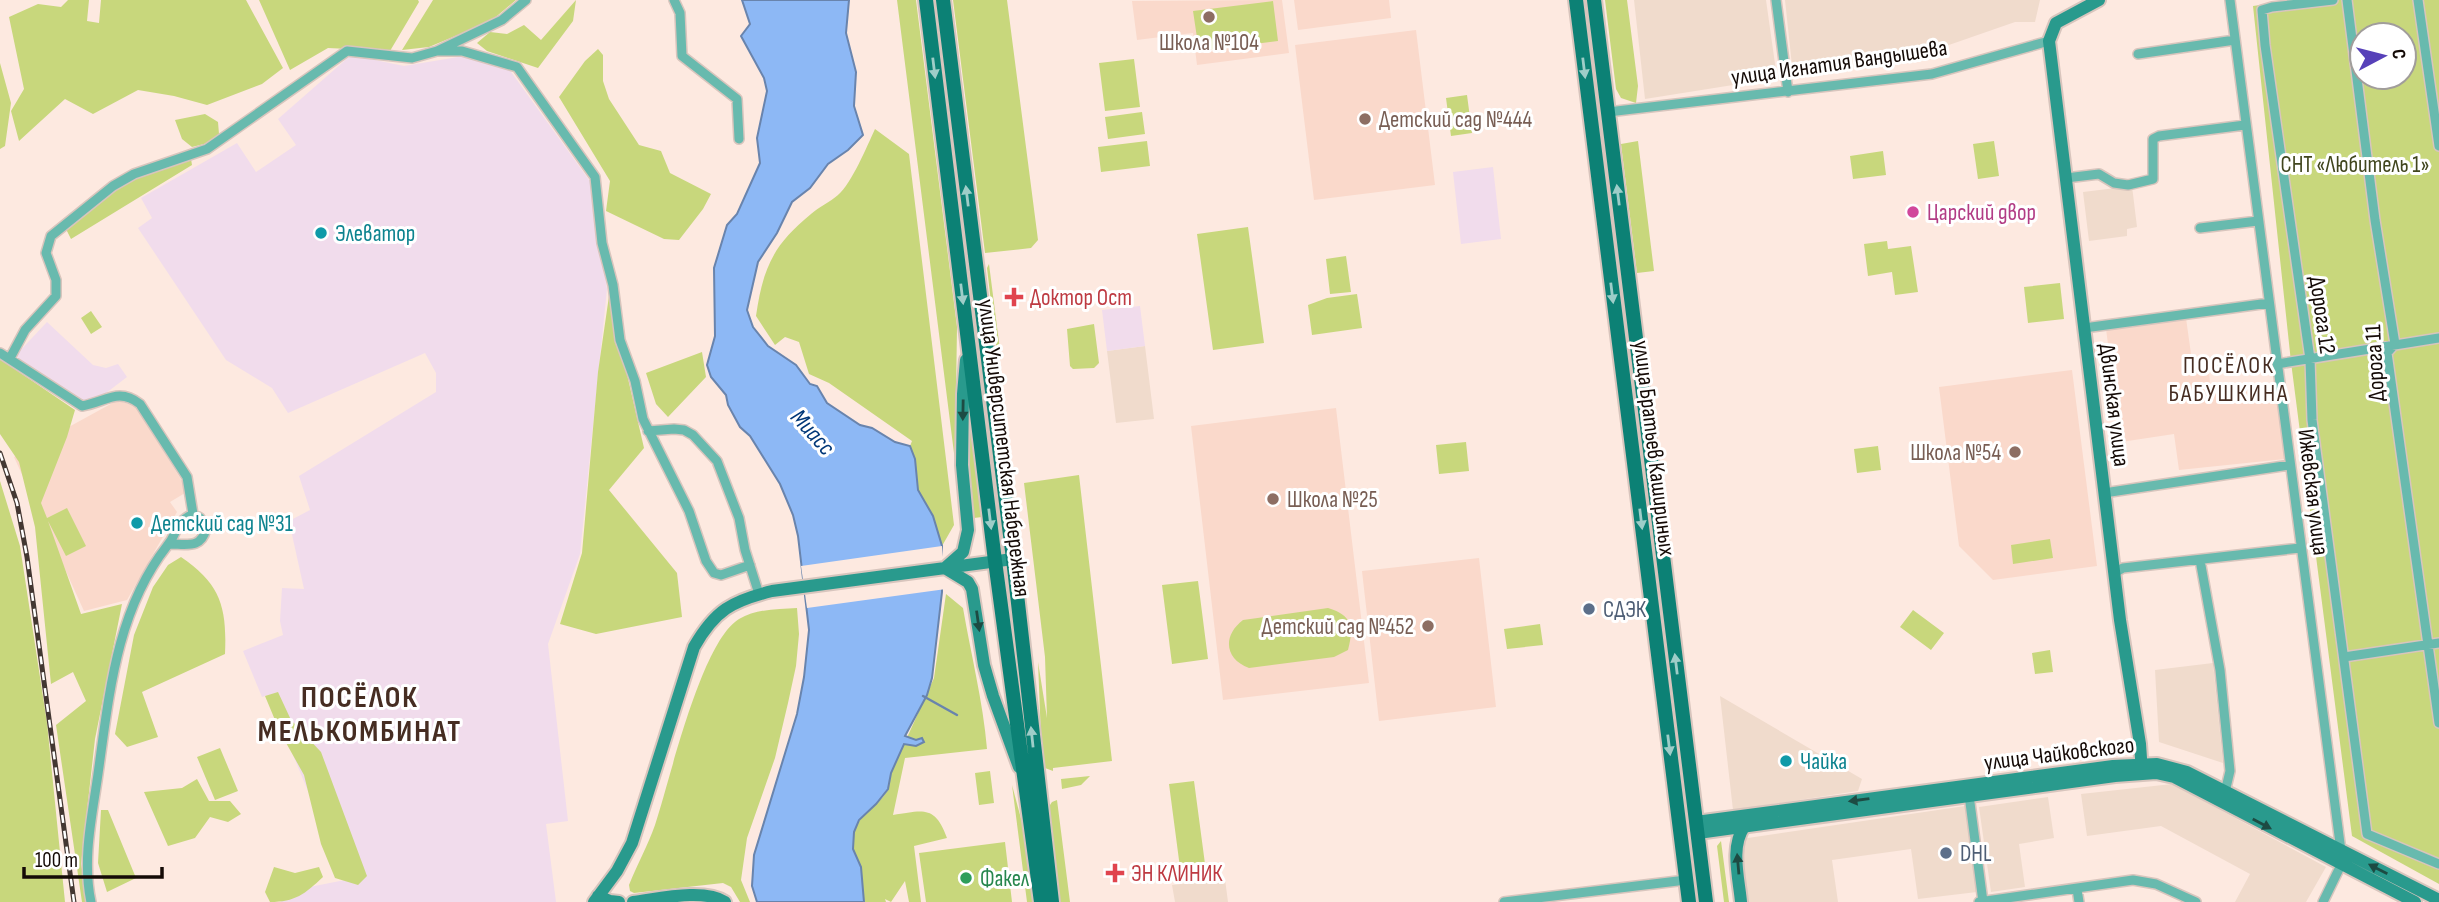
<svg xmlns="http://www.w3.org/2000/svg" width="2439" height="902" viewBox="0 0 2439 902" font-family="'Sofia Sans Condensed',sans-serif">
<rect width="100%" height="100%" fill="#fde9e0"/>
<path fill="#f0dbcc" d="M1634,0H1766L1777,78L1645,99Z
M1785,0H2040L2035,22H2015L1923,54L1793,75Z
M2132,186L2137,227L2127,229V236L2089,241L2083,192Z
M1145,346L1154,419L1116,423L1107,351Z
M2213,663L2223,763L2159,742L2155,670Z
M1720,696L1862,779L1858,791L1733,810Z
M2172,784L2326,867L2306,902H2235L2250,874L2161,826L2087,836L2081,794Z
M2048,797L2054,838L2019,844L2025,887L1991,892L1979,807Z
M1965,806L1977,892L1918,899L1911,849L1832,860L1838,902H1748L1741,839Z
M1225,879L1228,902H1175L1172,885Z"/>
<path fill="#f1dcec" d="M351,55L404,66L470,55L509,69L592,184L607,289L580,554L548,644L568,821L546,824L556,902H281L279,893L345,880L268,695L262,697L243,651L283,635L280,621L282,588L304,589L289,521L310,510L299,476L436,392V373L425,353L288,413L272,388L226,360L138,228L152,218L141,198L237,143L256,172L296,145L278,119Z
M1493,167L1501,239L1461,244L1453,172Z
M1140,306L1145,346L1107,351L1102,310Z
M47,322L93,365L106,368L118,364L127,377L93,403H82L15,356Z"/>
<path fill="#fad9cb" d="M1282,0L1289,53L1197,65L1193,33L1137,40L1132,1Z
M1294,0H1389L1391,18L1298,30Z
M1416,30L1435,185L1314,200L1295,45Z
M2186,318L2191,354L2198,361L2208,360L2211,394L2275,385L2285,459L2179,470L2174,434L2121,442L2106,329Z
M2072,370L2097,566L1993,580L1959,546L1939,387Z
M118,400L136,407L187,489L185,493L170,502L177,512L127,600L84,611L14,457Z
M1336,408L1369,683L1223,700L1191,426Z
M1479,558L1496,707L1379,721L1362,571Z"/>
<path fill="#c8d77c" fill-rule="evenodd" d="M68,0H89L87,21L99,23L101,0H246L283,68L262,84L207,105L174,96L138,90L93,114L65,99L19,141L11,111L24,89L9,17L38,4L61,7Z
M259,0H418L419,2L390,51L328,48L290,70Z
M433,0H516L491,21L429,47L402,50Z
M576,0L573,21L538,68L487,51L477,43L490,32L507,34L524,25L541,40Z
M897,0H916L957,327L955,461Z
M953,0H1007L1038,240L1031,248L985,253Z
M1605,0H1627L1638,86L1636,103L1621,98L1616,89Z
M2294,0H2439V884L2352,836L2291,362L2253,6ZM2362,35H2404V77H2362Z
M1273,1L1278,41L1199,51L1193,11Z
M598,49L603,55V81L609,99L639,145L661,151L670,173L711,194L703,209L679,240L664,239L606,211L610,181L559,97L585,61Z
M1134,59L1140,107L1105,111L1099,63Z
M0,63L11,103L5,146L0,149Z
M1467,95L1472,133L1451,136L1446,98Z
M1142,112L1145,134L1108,139L1105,117Z
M205,114L218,122L219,134L212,142L192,147L182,139L175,120Z
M875,129L909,154L954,525L942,546L933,516L918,490L915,459L910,446L912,441L829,383L809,374L799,342L785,337L775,345L756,316C763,268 773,245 811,214C819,207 830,202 838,195C852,183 867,146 875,129Z
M1147,141L1150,166L1101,172L1098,147Z
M1638,141L1654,271L1637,273L1621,144Z
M1994,141L1999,176L1978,179L1973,144Z
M1883,151L1886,175L1853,179L1850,156Z
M191,159L192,165L71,239L65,227L131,179Z
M1248,227L1264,343L1213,350L1197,234Z
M1887,241L1888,249L1911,246L1918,292L1895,295L1892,272L1868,276L1864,244Z
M1346,256L1351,292L1330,294L1326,259Z
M989,264L1001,358L998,362L987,268Z
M2060,283L2064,319L2028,323L2024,287Z
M1357,294L1362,328L1312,335L1308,305L1327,298Z
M609,296L644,448L609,490L677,573L682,617L596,634L560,624L582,553L598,372Z
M91,311L102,327L91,334L81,318Z
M1094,324L1099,363L1094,368L1073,369L1070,366L1067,329Z
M702,352L706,377L668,417L656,404L646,373Z
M0,359L75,410L67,437L41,503L47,518L67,508L86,546L66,556L48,521L81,614L122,604L95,739L81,864L88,902H82L56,725L86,701L73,672L51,684L35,527L19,462L0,434Z
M970,427L982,517L974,518L968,469V430Z
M1466,442L1469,471L1439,474L1436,445Z
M1878,446L1881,470L1857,473L1854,449Z
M1079,475L1112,761L1053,768V771L1045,768L1042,763L1038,662L1047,718L1045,657L1024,483Z
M0,481L20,546L47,723L65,902H0Z
M2050,539L2053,558L2013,564L2011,545Z
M181,557C221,584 227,608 225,654L142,692L158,737L127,747L115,734L134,635L153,587L168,565Z
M1198,581L1208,659L1172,664L1162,585Z
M946,594L963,608C971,655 983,701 987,749L905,758L893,815C922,811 935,804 947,838L914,846L921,902H909L905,881L891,902L885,899L886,902H864C863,878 849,853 854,832C859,813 880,806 888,789C890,785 890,778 891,773L934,678Z
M797,608L799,634L796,666L788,703L775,758L747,838L741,880L750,902H740L731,887L723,883L634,893L630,891L629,885C637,865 648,845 655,825C670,780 701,642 739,619C756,609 778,609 797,608Z
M1328,608C1352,615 1354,627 1348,650L1334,657L1249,668C1225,659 1222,636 1243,620Z
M1913,610L1944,633L1931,650L1900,627Z
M1540,624L1543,645L1507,649L1504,629Z
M2050,650L2053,672L2035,674L2032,653Z
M278,692L291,720L321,752L367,876L358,885L335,878L321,844L304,775L280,732L265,696Z
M220,748L238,791L215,800L197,757Z
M990,771L994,803L979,805L975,773Z
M1090,776L1081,785L1062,789L1061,779Z
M197,779L209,801H230L241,814L228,822L210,817L195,838L168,846L144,792L182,788Z
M1194,781L1207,879L1182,883L1169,784Z
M1012,785L1027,841L1036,902H1027Z
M1057,800L1070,902H1058L1048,808L1052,802Z
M101,810H108L136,878L107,892L98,863Z
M1721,841L1729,902H1724L1717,846Z
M1005,842L1012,902H926L919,853Z
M274,867L295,873L319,867L323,877C305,894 295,902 270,902L265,892Z"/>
<path fill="#8db8f5" stroke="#6984ad" stroke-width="2" d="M742,0H849L846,33L856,72L854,106L863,135L848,150L828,164L810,188L792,202L777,233L758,262L747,310L753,327L768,346L796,365L810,384L817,386L827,403L860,425L872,428L895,442L910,446L915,459L918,490L933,516L942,546V592L932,678L927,695L905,736L916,740L922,738L924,742L916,746L904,744L891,773L888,789L876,804L859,820L854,832L853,849L861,867L864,902H757L752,886L754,855L797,714L804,677L809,630L798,536L793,515L780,484L750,436L740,427L728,405L726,395L711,377L707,365L715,336L714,268L727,225L737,214L760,163L757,138L767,91L764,78L741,36L750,24Z"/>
<path fill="#fde9e0" d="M942,546L946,589L807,608L801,566Z"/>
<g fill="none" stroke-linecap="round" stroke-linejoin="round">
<path stroke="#6984ad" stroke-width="2.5" d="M923,696L957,715"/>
<g stroke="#d8c5bd" stroke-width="12">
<path id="street" d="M674,0L680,13L682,56L737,99L739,139
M1776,0L1788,92
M2230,0L2341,851
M2333,0L2272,7L2262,10L2265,45L2310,359L2312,420L2367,834L2439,864
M2347,0L2375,220L2395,344L2387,353L2439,723
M2418,0L2439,146
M439,51H462L517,67L595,177L602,243L613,285L620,340L635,381L643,419L689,511L706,561L714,573L721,575L750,565
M2138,54L2235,40
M1608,112L1932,74L2049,41
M2066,178L2099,174L2114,183L2128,185L2153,179V139L2159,136L2245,125
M2200,228L2258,221
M2084,328L2269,303
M0,353L82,406C106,402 118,387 140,404L187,477L193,514
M10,358L25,330L56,296V280L46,253L51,236L113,186L134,174L207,149L347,51L412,58L437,51L502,20L526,0
M2277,364L2439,338
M648,431L674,429L684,430L693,435L717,461L739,518L745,550L759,594
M2104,493L2290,465
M2200,560L2220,670L2230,771L2225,792
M2114,573L2123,568L2300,548
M2344,657L2439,643
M1969,795L1983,902
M2077,889L2079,902
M91,902C82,859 92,817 98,774C109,696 116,611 167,546C178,533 174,523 193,514L200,518L206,529C201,549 187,544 169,544
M1504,902L1686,880
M1979,902L2133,880L2156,884L2196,902
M2323,902L2341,865"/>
</g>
<g stroke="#d8c5bd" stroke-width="16">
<path id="secondary" d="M2099,0L2056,23L2049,41L2120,620L2140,744L2142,773
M946,567L963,552L968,530L962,465L963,394L966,360
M945,568L968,582L972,589L984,665L993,696L1019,767
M1696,822L2113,766L2157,764L2187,772L2439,900
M1698,833L2115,776L2156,773L2174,777L2415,902
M598,896L610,901L619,902
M594,902L617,871L632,843L694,647C715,610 732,601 772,591L1013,559
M633,902C658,899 704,888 725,902
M1741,902C1739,879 1730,847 1744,827"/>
</g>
<g stroke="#d8c5bd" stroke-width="18">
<path id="primary" d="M926,0L995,561L1041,902
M943,0L1013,559L1052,902
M1576,0L1689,902
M1594,0L1706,902"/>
</g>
<use href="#street" stroke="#68baae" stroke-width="9"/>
<use href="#secondary" stroke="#299a8d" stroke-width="12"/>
<use href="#primary" stroke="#0c8175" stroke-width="14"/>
<g stroke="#433732" stroke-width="5">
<path id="rail" d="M0,453L17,503L27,557L74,902"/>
</g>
<use href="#rail" stroke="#fff" stroke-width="2.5" stroke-dasharray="8" stroke-linecap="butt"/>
</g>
<defs><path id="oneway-solid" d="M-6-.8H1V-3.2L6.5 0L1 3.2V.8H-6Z" transform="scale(1.75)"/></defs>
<g fill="#9ecdc8">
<use href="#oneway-solid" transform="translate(934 68) rotate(83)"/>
<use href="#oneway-solid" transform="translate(1584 68) rotate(83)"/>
<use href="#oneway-solid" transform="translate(1618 195) rotate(-97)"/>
<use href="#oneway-solid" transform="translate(967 196) rotate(-97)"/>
<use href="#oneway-solid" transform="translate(1612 293) rotate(83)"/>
<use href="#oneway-solid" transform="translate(962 294) rotate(83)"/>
<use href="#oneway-solid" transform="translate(990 519) rotate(83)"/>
<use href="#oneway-solid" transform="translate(1641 519) rotate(83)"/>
<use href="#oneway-solid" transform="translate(1676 664) rotate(-97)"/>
<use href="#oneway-solid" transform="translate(1032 737) rotate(-96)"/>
<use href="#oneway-solid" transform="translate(1669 745) rotate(83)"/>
</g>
<g fill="#1d4b43">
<use href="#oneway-solid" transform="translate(963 410) rotate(91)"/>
<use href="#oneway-solid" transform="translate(978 621) rotate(82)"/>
<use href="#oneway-solid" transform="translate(1859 800) rotate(172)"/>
<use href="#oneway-solid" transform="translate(2262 824) rotate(28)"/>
<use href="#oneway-solid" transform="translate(1738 864) rotate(-95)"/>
<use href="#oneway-solid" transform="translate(2378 869) rotate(-153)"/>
</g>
<g fill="#8d6e63" stroke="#fff" stroke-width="2.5">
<circle cx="1209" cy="17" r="7"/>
<circle cx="1365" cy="119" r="7"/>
<circle cx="2015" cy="452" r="7"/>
<circle cx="1273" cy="499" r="7"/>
<circle cx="1428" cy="626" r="7"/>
</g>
<circle fill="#d1479c" stroke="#fff" stroke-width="2.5" cx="1913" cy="212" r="7"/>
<g fill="#0f9aa8" stroke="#fff" stroke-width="2.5">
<circle cx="321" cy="233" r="7"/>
<circle cx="137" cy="523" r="7"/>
<circle cx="1786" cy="761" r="7"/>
</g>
<g fill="#e0444e" stroke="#fff" stroke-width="2.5">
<path d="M1010.5 286.5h7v7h7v7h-7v7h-7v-7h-7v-7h7z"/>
<path d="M1111.5 862.5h7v7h7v7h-7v7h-7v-7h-7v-7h7z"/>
</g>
<g fill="#5c6f8a" stroke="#fff" stroke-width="2.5">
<circle cx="1589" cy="609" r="7"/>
<circle cx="1946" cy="853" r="7"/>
</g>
<circle fill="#2e9e5b" stroke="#fff" stroke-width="2.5" cx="966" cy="878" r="7"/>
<g text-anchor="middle" stroke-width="6" stroke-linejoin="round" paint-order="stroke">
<g font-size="23" fill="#785e54" stroke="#fff" text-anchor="start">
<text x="1209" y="50" text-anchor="middle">Школа №104</text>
<text x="1379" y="127">Детский сад №444</text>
<text x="2001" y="460" text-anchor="end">Школа №54</text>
<text x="1287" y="507">Школа №25</text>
<text x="1414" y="634" text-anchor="end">Детский сад №452</text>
</g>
<g font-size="23" fill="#140a06" stroke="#fff">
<text transform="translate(1839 62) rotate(-8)" y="8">улица Игнатия Вандышева</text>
<text transform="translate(2323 315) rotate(82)" y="8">Дорога 12</text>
<text transform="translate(2374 363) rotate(-93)" y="8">Дорога 11</text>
<text transform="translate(2115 405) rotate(83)" y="8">Двинская улица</text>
<text transform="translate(1005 448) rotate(83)" y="8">улица Университетская Набережная</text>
<text transform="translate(1655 448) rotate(83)" y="8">улица Братьев Кашириных</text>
<text transform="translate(2314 492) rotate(83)" y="8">Ижевская улица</text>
<text transform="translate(2059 753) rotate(-7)" y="8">улица Чайковского</text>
</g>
<g font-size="23" fill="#41461e" stroke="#fff">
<text x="2355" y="172">СНТ «Любитель 1»</text>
</g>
<g font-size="23" fill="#b23c85" stroke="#fff" text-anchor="start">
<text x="1927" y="220">Царский двор</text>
</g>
<g font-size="23" fill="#0d838f" stroke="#fff" text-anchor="start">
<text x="335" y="241">Элеватор</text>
<text x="151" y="531">Детский сад №31</text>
<text x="1800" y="769">Чайка</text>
</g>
<g font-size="23" fill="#be3a42" stroke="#fff" text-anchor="start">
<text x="1030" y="305">Доктор Ост</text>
<text x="1131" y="881">ЭН КЛИНИК</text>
</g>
<g font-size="23" fill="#4e5e75" stroke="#fff" text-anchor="start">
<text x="1603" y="617">СДЭК</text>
<text x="1960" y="861">DHL</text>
</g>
<g font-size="23" fill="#27864d" stroke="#fff" text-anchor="start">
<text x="980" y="886">Факел</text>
</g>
<g font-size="24" letter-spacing="2" fill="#462d22" stroke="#fff">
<text x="2229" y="373">ПОСЁЛОК<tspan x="2229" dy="28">БАБУШКИНА</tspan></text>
</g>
<g font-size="24" font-style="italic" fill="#003778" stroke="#fff">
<text transform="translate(813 432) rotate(48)" y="8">Миасс</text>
</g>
<g font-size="30" font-weight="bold" letter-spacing="2" fill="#462d22" stroke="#fff">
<text x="360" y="707">ПОСЁЛОК<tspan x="360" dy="34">МЕЛЬКОМБИНАТ</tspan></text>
</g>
</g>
<g transform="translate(2383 56) rotate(83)"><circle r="33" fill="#ffffff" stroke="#a19d9b" stroke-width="2"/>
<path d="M0-5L12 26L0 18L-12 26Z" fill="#5741b9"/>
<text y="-10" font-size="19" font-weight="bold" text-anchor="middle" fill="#140a06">С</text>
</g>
<path d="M24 867v10h138v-10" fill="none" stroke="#140a06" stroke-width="3.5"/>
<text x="35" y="867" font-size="21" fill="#140a06" stroke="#ffffff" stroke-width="5" paint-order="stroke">100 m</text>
</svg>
